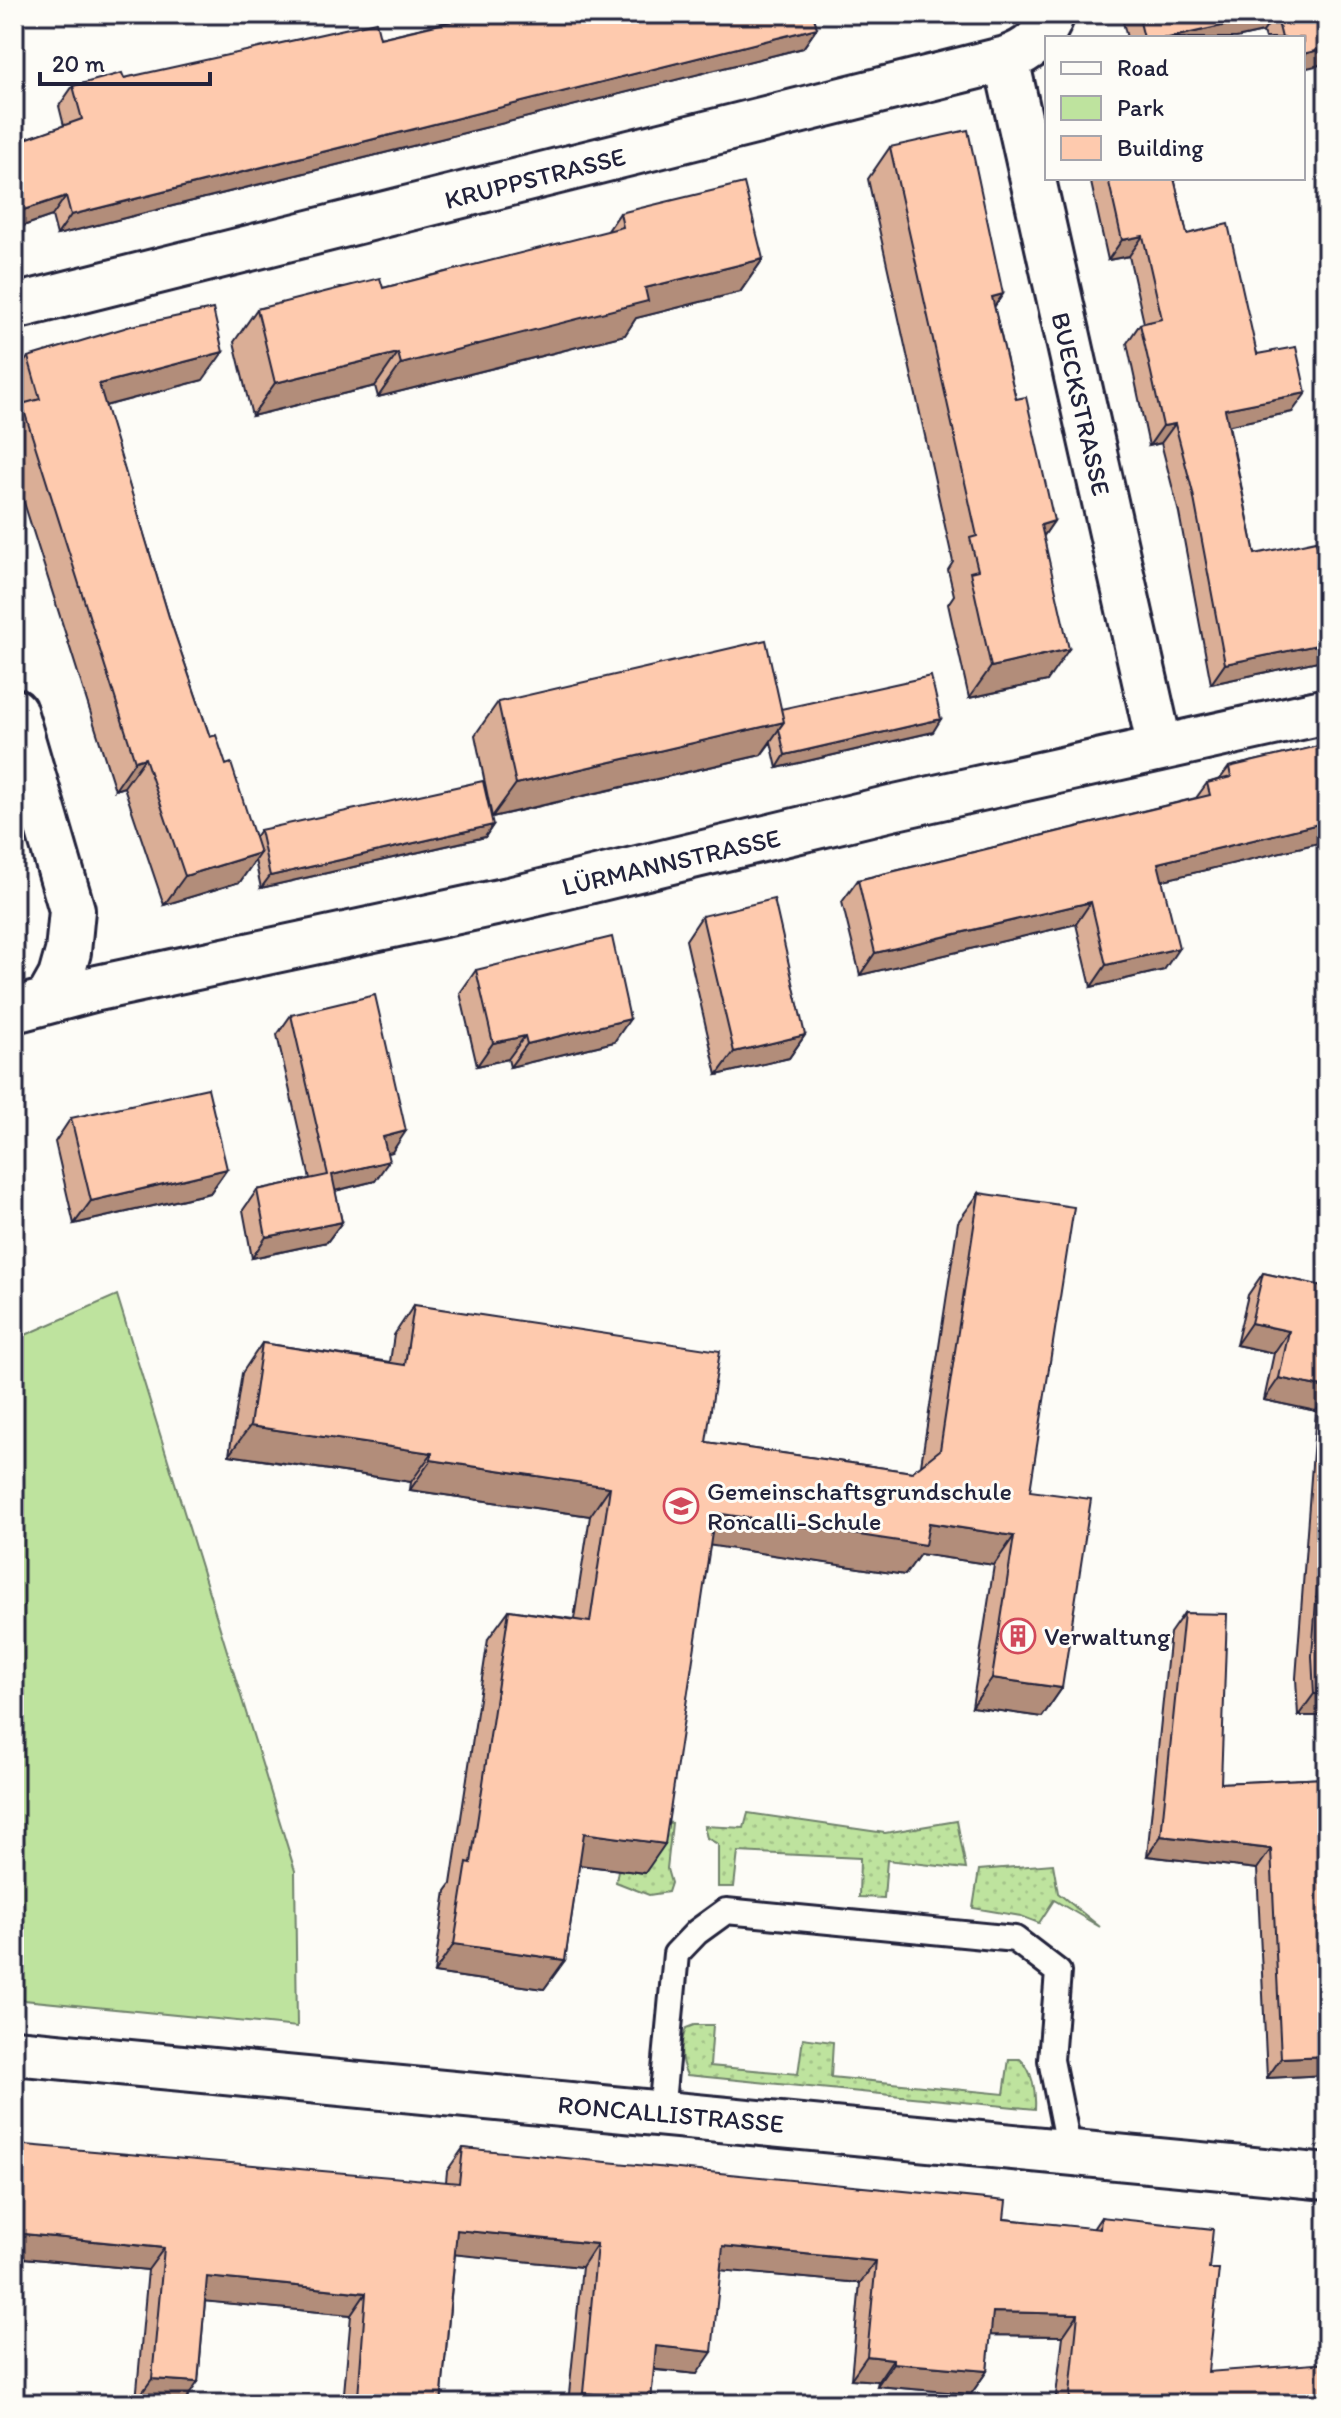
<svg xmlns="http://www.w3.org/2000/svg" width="1341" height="2418" viewBox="0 0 1341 2418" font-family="Itim,sans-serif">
<defs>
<pattern id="grass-dots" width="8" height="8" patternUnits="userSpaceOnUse" patternTransform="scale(2)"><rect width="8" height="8" fill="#bee39e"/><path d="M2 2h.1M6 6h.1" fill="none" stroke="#a3c289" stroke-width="1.8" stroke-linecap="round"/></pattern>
</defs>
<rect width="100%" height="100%" fill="#fdfcf7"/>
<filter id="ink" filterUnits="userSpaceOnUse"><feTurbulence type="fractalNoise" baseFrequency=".0125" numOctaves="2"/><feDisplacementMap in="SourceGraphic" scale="16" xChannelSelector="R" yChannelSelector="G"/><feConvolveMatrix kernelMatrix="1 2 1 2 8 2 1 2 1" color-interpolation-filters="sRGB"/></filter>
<g filter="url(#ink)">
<path fill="url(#grass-dots)" stroke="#70826c" stroke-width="2" d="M748,1813L885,1833L957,1821L966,1869L887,1860L884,1898L859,1897L860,1858L738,1852L734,1887H718V1844L707,1838L704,1826L744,1828Z
M652,1821L672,1823L667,1869L671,1883L668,1892L649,1895L616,1882L618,1870L645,1873Z
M1053,1864L1058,1893L1100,1927L1054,1900L1039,1923L1021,1916L973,1908L979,1870Z
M694,2025H713L710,2066L798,2074L803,2038L833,2042L831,2077L1004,2094L1009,2059H1020C1033,2070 1036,2093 1035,2109L687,2075C679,2060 680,2044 686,2028Z"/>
<path fill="#bee39e" stroke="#70826c" stroke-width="2" d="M117,1295L295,1871L297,2027L14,1999V1340Z"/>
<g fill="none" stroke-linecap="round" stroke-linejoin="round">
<g stroke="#22223b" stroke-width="30">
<path id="lane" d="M661,2113L676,1954L697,1932L726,1911L1015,1939L1058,1972L1051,2060L1069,2151"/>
</g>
<g stroke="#22223b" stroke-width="50">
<path id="street" d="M1006,59L1160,748
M14,307L1006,59C1031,50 1043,39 1052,14
M14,711L72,910L68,952L61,977L48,1000
M14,1010L93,989L509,900L891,808L1327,711"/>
</g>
<g stroke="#22223b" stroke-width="50">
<path id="secondary" d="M14,2052L1327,2177"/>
</g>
<use href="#lane" stroke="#fdfcf7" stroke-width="24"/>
<use href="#street" stroke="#fdfcf7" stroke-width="44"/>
<use href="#secondary" stroke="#fdfcf7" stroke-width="44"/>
</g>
<path fill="#daae96" stroke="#22223b" stroke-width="2" d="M455,14H813L817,28L803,48L57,235L52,216L14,229V143L64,126L59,106L73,86L380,38L455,20Z
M1121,14H1327V75L1324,64L1303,38H1265L1263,32L1236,38H1127Z
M890,147L1003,294L994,307L1016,399L1054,521L1043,537L1047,681L969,698L948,604L954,595L948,570L953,562L868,179Z
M1090,178H1174L1187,234L1292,412L1229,425L1255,554L1321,566L1327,564V659L1211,684L1179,513L1161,443L1149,446L1127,343L1140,324L1144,323L1129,256L1108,260Z
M620,213L763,259L740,292L636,318L625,335L378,397L375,386L252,416L234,342L257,309L383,288L607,232Z
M28,357L203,380L105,406L169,617L210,737L226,765L255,837L260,830L493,825L485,837L261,888L255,860L240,882L164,905L124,787L115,790L14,471V416L16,414L14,407V377Z
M498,702L933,732L777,768L771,742L761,755L492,817L475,735Z
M1327,744V841L1163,880L1164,970L1091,987L1076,924L860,975L842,902L858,880L1196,798L1207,783L1220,779L1229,767Z
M702,916L805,1035L789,1058L717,1075L686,940Z
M476,970L614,1042L510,1067L508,1059L477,1066L460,993Z
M291,1015L392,1152L387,1153L375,1181L335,1191L342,1222L327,1242L252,1258L243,1210L257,1190L310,1179L277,1035Z
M71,1118L227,1169L210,1193L74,1224L55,1142Z
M979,1193L1062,1688L1042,1717L972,1707L994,1565L920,1554L905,1575L710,1545L645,1873L579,1865L565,1960L544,1989L434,1973L446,1891L451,1884L488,1639L509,1610L574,1619L590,1516L410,1490L411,1482L229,1455L242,1373L262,1343L390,1362L394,1335L414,1305L706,1442L912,1472L921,1465L958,1222Z
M1263,1273L1327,1287V1716H1298L1296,1678L1316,1411L1264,1400L1274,1353L1236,1345L1248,1295Z
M1184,1613L1221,1783L1327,1778V2075L1267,2078L1257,1869L1147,1856L1170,1633Z
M463,2148L1004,2219L1093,2229L1101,2217L1209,2269L1208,2372L1327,2404H1055L1063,2336L990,2335L987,2371L971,2394L877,2386L878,2381L851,2379L860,2283L721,2270L697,2374L654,2370L651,2399L647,2404H568L582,2267L455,2254L441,2404H343L351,2315L205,2301L198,2382L136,2401L148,2270L14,2257L446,2182L447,2171Z"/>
<path fill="#b28d7a" stroke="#22223b" stroke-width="2" d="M924,14H939L921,18Z
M1276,14L1263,32L1236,38H1168Z
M817,28L803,48L57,235L71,215Z
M1327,48V60L1324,64L1303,69V54Z
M66,196L52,216L14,229V213Z
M1143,236L1129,256L1108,260L1122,240Z
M763,259L740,292L636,318L625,335L378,397L401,364L645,288Z
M1003,294L981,326L992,297Z
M223,352L203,380L78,413L99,384Z
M398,353L375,386L252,416L275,383Z
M1306,393L1292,412L1212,429L1225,409Z
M1175,424L1161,443L1149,446L1163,426Z
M1054,521L1032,553L1041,525Z
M1327,643V659L1211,684L1225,664Z
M1069,649L1047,681L969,698L991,667Z
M941,719L933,732L777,768L785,755Z
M784,722L761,755L492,817L516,784Z
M145,758L124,787L115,790L135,761Z
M1327,822V841L1143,885L1158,863Z
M493,825L485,837L261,888L270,876Z
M260,853L240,882L164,905L185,876Z
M1091,902L1076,924L860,975L875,953Z
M1179,948L1164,970L1091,987L1106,965Z
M630,1019L614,1042L510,1067L527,1044Z
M805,1035L789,1058L717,1075L734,1052Z
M525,1036L508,1059L477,1066L493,1043Z
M406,1131L392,1152L369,1157L383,1137Z
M389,1161L375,1181L318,1195L332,1175Z
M227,1169L210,1193L74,1224L91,1201Z
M342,1222L327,1242L252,1258L266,1237Z
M1251,1323L1289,1331L1274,1353L1236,1345Z
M1279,1378L1327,1388V1395L1316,1411L1264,1400Z
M250,1426L432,1453L411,1482L229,1455Z
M431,1460L610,1487L590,1516L410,1490Z
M715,1513L929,1523L1014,1536L994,1565L920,1554L905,1575L694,1543Z
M992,1678L1062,1688L1042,1717L972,1707Z
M1314,1694H1327V1716H1298Z
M584,1833L665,1844L645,1873L563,1863Z
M1161,1836L1271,1849L1257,1869L1147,1856Z
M454,1944L565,1960L544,1989L434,1973Z
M1327,2056V2075L1267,2078L1281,2058Z
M457,2230L597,2244L582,2267L441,2253Z
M14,2233L164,2248L148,2270L14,2257Z
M723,2246L876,2261L860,2283L708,2269Z
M207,2277L366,2293L351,2315L191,2300Z
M993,2312L1078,2314L1063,2336L977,2335Z
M656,2346L712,2352L697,2374L640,2368Z
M867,2356L893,2359L878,2381L851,2379Z
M893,2363L987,2371L971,2394L877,2386Z
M152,2379L198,2382L183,2404L136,2401Z
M583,2393L651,2399L647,2404H575Z
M358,2397L423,2404H353Z"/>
<path fill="#fecaae" stroke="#22223b" stroke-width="2" d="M471,14H813L817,28L71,215L66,196L14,213V143L82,119L73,86L122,73L124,78L376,22L380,38L471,17Z
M1138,14H1275L1168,38H1144Z
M1276,14H1327V48L1303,54V38H1282Z
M968,130L1003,294L992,297L1016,399L1026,397L1054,521L1041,525L1069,649L991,667L970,572L978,570L970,538L977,536L890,147Z
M1108,178H1174L1187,234L1228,224L1257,354L1296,347L1306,393L1225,409L1255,554L1316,541L1321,566L1327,564V643L1225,664L1193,493L1175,424L1163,426L1140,324L1162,319L1143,236L1122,240Z
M744,183L763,259L645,288L648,301L401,364L398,353L275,383L257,309L380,278L383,288L623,227L620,213Z
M213,309L223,352L99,384L169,617L210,737L216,735L226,765L231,763L260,853L185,876L145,758L135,761L22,404L40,399L28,357L131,326Z
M766,640L784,722L516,784L498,702Z
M931,676L941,719L785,755L779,729L784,722L781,709Z
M1327,744V822L1158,863L1179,948L1106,965L1091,902L875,953L858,880L1210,795L1207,783L1231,777L1229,767Z
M483,781L493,825L270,876L260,830Z
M774,899L805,1035L734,1052L702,916Z
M612,937L630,1019L527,1044L525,1036L493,1043L476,970Z
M375,995L406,1131L383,1137L389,1161L332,1175L342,1222L266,1237L257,1190L328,1175L291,1015Z
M208,1088L227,1169L91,1201L71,1118Z
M979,1193L1074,1207L1030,1491L1091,1499L1062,1688L992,1678L1014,1536L929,1523L925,1545L715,1513L665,1844L584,1833L565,1960L454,1944L467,1862L471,1863L509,1610L590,1622L610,1487L431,1460L432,1453L250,1426L262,1343L405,1365L414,1305L720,1351L706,1442L912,1472L940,1450Z
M1263,1273L1327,1287V1388L1279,1378L1289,1331L1251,1323Z
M1327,1450V1694H1314L1312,1656Z
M1184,1613L1227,1614L1221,1783L1327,1778V2056L1281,2058L1271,1849L1161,1836Z
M14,2144L459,2183L463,2148L1006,2201L1004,2219L1100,2229L1101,2217L1213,2229L1209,2269H1219L1208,2372L1327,2363V2404H1069L1078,2314L993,2312L987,2371L893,2363V2359L867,2356L876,2261L723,2246L712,2352L656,2346L651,2399L583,2393L597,2244L457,2230L441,2404H423L358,2397L366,2293L207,2277L198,2382L152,2379L164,2248L14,2233Z"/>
</g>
<defs>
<g id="school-ring" transform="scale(1.8)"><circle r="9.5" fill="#fdfcf7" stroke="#d1495b" stroke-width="1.5"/><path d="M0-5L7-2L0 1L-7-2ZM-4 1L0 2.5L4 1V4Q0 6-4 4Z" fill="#d1495b"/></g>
<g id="building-ring" transform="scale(1.8)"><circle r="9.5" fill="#fdfcf7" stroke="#d1495b" stroke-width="1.5"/><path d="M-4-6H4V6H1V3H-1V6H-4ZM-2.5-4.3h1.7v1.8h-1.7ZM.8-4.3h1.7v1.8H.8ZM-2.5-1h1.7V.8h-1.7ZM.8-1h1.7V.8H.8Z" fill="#d1495b"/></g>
</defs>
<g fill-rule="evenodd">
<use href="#school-ring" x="681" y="1506"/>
<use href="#building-ring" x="1018" y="1636"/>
</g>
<g text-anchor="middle" stroke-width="6" stroke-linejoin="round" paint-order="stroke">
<g font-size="26" fill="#22223b" stroke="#fdfcf7">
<text transform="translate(535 178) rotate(-14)" y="9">KRUPPSTRASSE</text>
<text transform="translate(1081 404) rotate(77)" y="9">BUECKSTRASSE</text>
<text transform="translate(671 862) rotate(-13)" y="9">LÜRMANNSTRASSE</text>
<text transform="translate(671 2114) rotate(5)" y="9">RONCALLISTRASSE</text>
</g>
<g font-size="26" fill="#22223b" stroke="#fdfcf7" text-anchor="start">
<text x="707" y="1500">Gemeinschaftsgrundschule<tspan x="707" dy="30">Roncalli-Schule</tspan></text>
<text x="1044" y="1645">Verwaltung</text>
</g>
</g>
<rect width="1341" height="2418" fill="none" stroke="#fdfcf7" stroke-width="48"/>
<rect x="24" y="24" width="1293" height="2370" fill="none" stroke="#22223b" stroke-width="3" filter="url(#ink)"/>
<rect x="1045" y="36" width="260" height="144" fill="#fdfcf7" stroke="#a5a5ac" stroke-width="2"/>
<rect x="1061" y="62" width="40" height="12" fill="#fdfcf7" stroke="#a5a5ac" stroke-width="2"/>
<text x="1117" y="76" font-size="24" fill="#22223b">Road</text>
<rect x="1061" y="96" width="40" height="24" fill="#bee39e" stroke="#a5a5ac" stroke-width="2"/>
<text x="1117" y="116" font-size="24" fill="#22223b">Park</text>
<rect x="1061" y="136" width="40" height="24" fill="#fecaae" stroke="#a5a5ac" stroke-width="2"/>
<text x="1117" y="156" font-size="24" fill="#22223b">Building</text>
<path d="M40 72v12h170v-12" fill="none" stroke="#22223b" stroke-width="4"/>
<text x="52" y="72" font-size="24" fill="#22223b" stroke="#fdfcf7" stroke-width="6" paint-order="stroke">20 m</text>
</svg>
